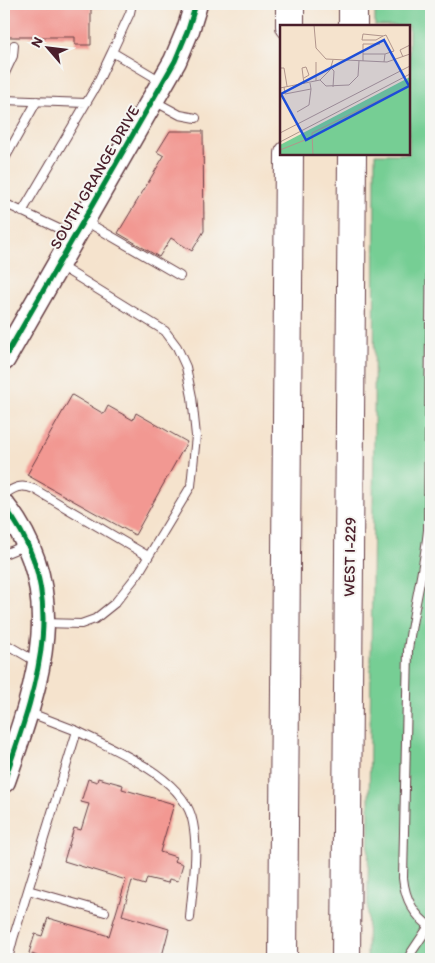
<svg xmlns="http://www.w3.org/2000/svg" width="435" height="963" viewBox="0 0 435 963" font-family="Itim,sans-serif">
<rect width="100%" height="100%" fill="#f6f6f2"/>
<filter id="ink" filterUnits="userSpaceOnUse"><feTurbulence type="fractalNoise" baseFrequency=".02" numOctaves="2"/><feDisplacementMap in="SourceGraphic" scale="10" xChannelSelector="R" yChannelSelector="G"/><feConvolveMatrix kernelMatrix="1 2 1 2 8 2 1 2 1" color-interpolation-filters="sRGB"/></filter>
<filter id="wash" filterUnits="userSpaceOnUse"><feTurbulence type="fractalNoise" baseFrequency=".0096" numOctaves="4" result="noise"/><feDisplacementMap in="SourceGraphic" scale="20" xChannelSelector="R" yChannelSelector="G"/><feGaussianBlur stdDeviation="1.12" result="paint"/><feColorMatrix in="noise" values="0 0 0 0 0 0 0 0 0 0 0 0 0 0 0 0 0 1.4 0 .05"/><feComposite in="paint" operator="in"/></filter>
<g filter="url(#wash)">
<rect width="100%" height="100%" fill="#f5e3cd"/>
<path fill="#76ce94" stroke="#607660" d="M375,4H431V959H367L374,431L375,154H409V26H375Z"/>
<g id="blocks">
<path fill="#f29892" d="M4,4H123V7L91,8V45H75V37H4Z
M170,131H203L204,231L192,251L171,238L159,257L118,233L164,156L157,152Z
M72,395L104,414L108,406L133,420L136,413L187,442L135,535L27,475Z
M98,778L123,785L122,789L174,804L160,852L176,857L174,861L183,864L178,881L169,879L168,883L147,878L145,885L132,881L122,915L169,929L162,956L171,959H36L37,956L29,953L35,934L42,936L48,918L109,936L126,880L64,861L74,828L81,830L89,804L81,802L88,779L97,782Z"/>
</g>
</g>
<g filter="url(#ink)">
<use href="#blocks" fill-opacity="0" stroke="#643c43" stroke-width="1"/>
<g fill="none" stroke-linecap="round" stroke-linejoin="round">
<g stroke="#643c43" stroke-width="10">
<path id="lane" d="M132,4L130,13L112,52L161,81
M4,75L13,56L14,45
M4,100L86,103
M154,101L180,115L196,118
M4,160L37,101
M4,203L72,235
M22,212L95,88L112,52
M85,221L180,276
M431,235L428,530C424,571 413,610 408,650L403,878C405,898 413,915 431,927
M4,495C14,487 21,484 34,489L148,556
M4,554L26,545
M44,623L81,624L95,619L115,603L138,574L191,486L196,436L192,397L186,367L177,347L165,331L60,266
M4,643L35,661
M77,731C114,750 185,777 193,823C199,854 192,888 190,918
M28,890L105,912
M4,936L13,939L77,731L28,712
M8,959L13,939
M408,959L411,953L429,926"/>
</g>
<g stroke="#643c43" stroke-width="25">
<path id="secondary" d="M4,359L175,61L188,30L196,4
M4,506C73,593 36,689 4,781"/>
</g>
<g stroke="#643c43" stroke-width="30">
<path id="highway" d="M290,26V4
M353,26V4
M283,959L289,154
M346,959L352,154"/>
</g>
<use href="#lane" stroke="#fff" stroke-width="8"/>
<use href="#secondary" stroke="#fff" stroke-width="22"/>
<use href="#highway" stroke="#fff" stroke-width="28"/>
<g stroke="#f6f6f2" stroke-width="8">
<path id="cycleway" d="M4,359L175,61L188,30L196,4
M4,506C73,593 36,689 4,781"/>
</g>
<use href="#cycleway" stroke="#00873e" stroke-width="5"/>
</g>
</g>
<g text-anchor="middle" stroke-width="4" stroke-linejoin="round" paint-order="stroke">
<g font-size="16" fill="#4a1f2b" stroke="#f6f6f2">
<text transform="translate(94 177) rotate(-60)" y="6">SOUTH GRANGE DRIVE</text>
<text transform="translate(349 557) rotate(-89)" y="6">WEST I-229</text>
</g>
</g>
<g transform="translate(280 25)">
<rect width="130" height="130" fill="#f5e3cd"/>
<path d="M130,52V130H0V120Z" fill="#76ce94"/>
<path fill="none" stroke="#b1958c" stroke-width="1" d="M34,0L36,23L46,34L107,37L130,29M103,11L83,9L82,15H96L103,11L106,10L114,26L105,29L104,37M83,29H105M123,32L120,25L130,20M83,36V19H100M0,43H4L7,61M51,43L54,46L53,62M24,53L29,50L26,42L22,43L24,59M40,55L46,61L69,60L78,51L79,36M36,56V37M4,62L5,69L31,64L30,58M0,63L40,55L50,45L53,35M17,87L29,80L31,64M0,108L130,41M0,117L130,49M0,125L30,113M33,130L32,108L130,60"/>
<path fill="#1d4ed8" fill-opacity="0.15" stroke="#1d4ed8" stroke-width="2.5" d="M104,15L129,61L26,115L1,69Z"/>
<rect width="130" height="130" fill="none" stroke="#4a1f2b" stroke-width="2.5"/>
</g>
<rect width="435" height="963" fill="none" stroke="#f6f6f2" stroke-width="20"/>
<g transform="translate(48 48) rotate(298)" stroke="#f6f6f2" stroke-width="4" paint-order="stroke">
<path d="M0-4L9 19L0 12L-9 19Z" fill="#4a1f2b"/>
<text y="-8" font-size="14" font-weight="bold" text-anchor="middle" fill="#4a1f2b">N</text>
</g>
</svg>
